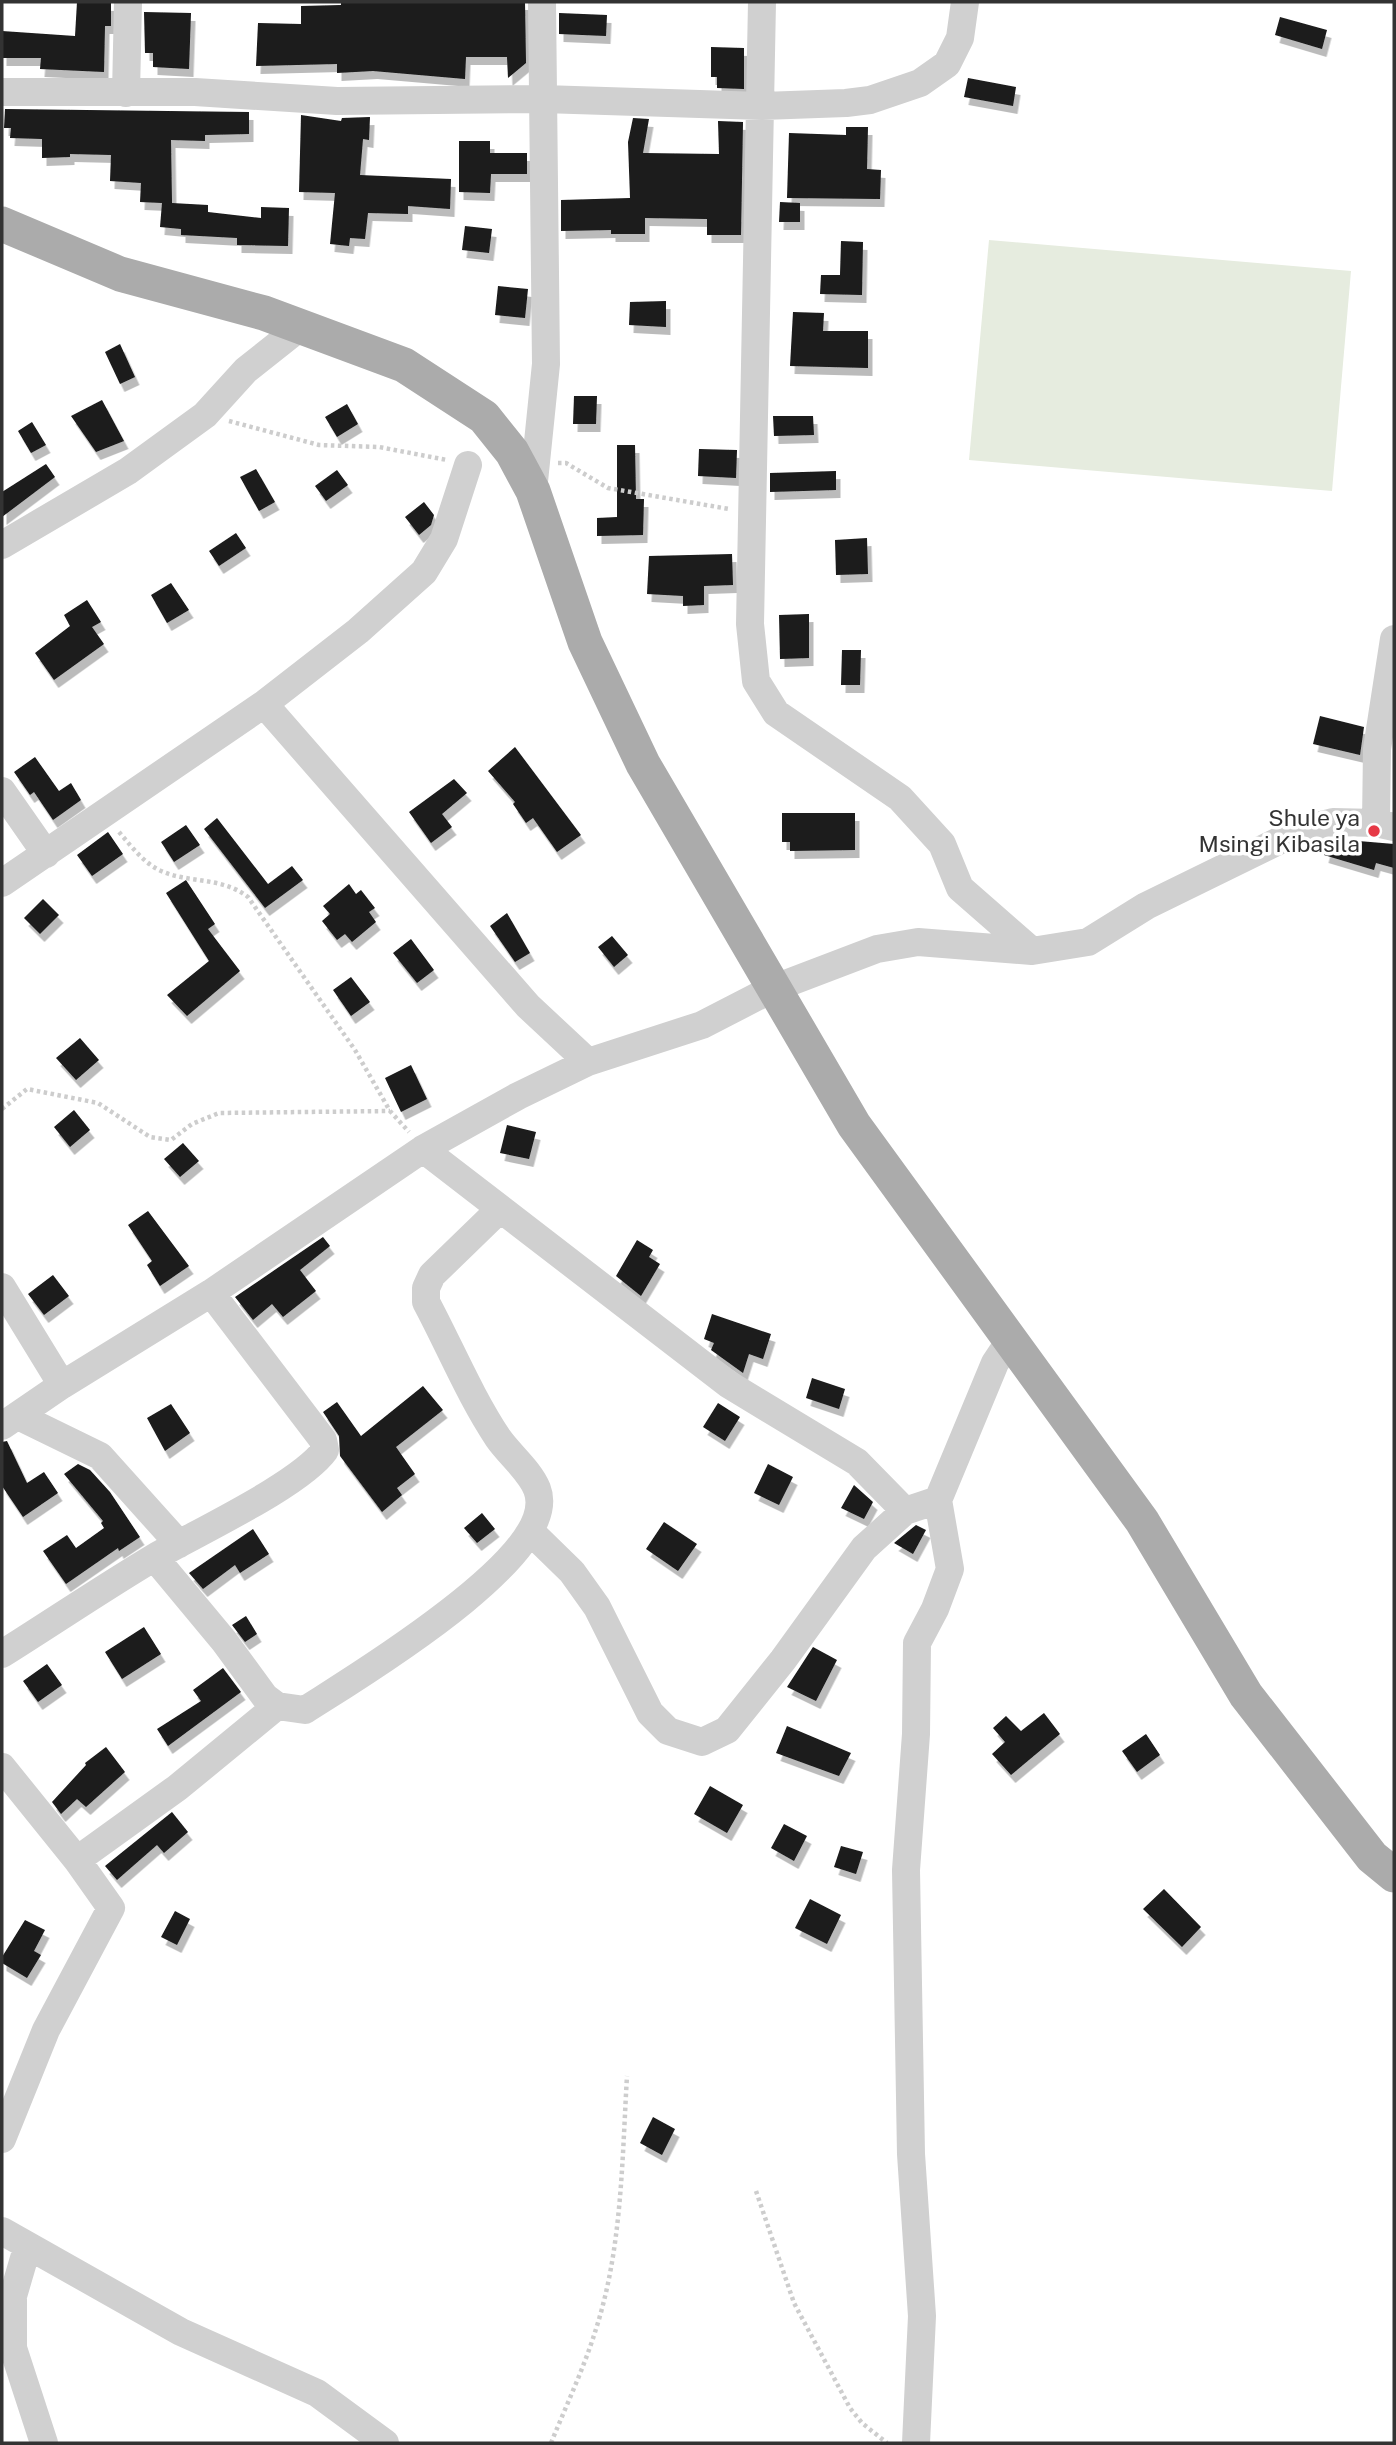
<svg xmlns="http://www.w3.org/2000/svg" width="1396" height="2445" viewBox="0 0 1396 2445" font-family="'Public Sans',sans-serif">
<defs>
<filter id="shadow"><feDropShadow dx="4.5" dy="8" stdDeviation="0" flood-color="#0004"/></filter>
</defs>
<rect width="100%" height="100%" fill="#fff"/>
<path fill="#e6ecdf" d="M989,240L1351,271L1332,491L969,460Z"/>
<path fill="#1a1a1a" filter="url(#shadow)" d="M77,2L111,3V26H105L104,72L40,69L41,58H2V31L75,36Z
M341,2H525L526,63L508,78L507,57H466L465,79L373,71L337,73V64L256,66L258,23L301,24V6L341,5Z
M144,12L191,13L189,69L153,67V53H145Z
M559,13L607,15L606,36L559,34Z
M1280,17L1327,30L1322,49L1275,35Z
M711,47L744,48V89L717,88V77H711Z
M968,78L1016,87L1013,106L964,97Z
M5,109L249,112V134L205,135V141L171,140L172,203L208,205V212L261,218V207L289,208L288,246L237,245V238L181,235V229L160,227L162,203L140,202L141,183L110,181L111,155L70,154V157L42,158V139L10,138L11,128H4Z
M301,115L341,121L342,118L370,117L369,140L363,139L360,175L451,179L450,209L408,206V214L368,213L365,239L350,238L349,246L330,244L335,193L299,192Z
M633,118L649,119L643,153L719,154L718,121L743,122L741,235H707V219L645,218V234H611V230L561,231V200L630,198L628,142Z
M846,127H868L867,169L881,170L880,199L787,198L789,133L846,135Z
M459,141H490V153H527V174H491L490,193L459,192Z
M780,202L800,203V222H779Z
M465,226L492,229L489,253L462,250Z
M841,241L863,242L862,295L820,294L821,275H840Z
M498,286L528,289L525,318L495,315Z
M666,301V327L629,325L630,302Z
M793,312L824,313L823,331H868V368L790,366Z
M120,344L135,377L120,384L105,352Z
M574,396H597L596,424H573Z
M102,400L124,441L96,452L71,416Z
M347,404L358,424L337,437L325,417Z
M773,416H813L814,435L774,436Z
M32,422L46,445L31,453L18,431Z
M617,445H635L636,499H644L643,535L597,536V518L617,517Z
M699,449L737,450L736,478L698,476Z
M46,464L55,477L2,517V492Z
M256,469L275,502L259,511L240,477Z
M337,470L348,485L326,501L315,486Z
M836,471V490L770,492V473Z
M424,502L434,515L431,525L419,535L405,517Z
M236,533L246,548L219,566L209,551Z
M867,538L868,574L836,575L835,540Z
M732,554L733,585L704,586V605L683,606V596L647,594L649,556Z
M171,583L189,610L167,623L151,595Z
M87,600L101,622L92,627L104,644L54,680L35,653L70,626L64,615Z
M809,614V658L780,659L779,615Z
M842,650H861L860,685H841Z
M1320,716L1364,727L1360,755L1313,744Z
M515,747L581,835L557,852L533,818L526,823L513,804L515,802L488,771Z
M35,757L59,791L71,783L81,800L53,820L34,792L30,795L14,772Z
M454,779L467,793L442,814L452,827L431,843L409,812Z
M782,813H855V850L790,851V842H782Z
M217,818L268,884L292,866L303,880L265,908L204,829Z
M186,825L200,845L174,862L161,842Z
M108,832L123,854L92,876L77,855Z
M1335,839L1394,844V868L1376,863L1374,870L1324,855L1328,840Z
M186,880L215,924L208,929L240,971L187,1016L167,995L209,961L166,893Z
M349,884L356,894L361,890L375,908L369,912L376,922L352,942L345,934L337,940L322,921L330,914L323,906Z
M43,899L59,915L40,934L24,918Z
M507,913L530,953L515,962L490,926Z
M612,936L628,955L614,967L598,947Z
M411,939L434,970L417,983L393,953Z
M351,977L370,1002L351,1016L333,990Z
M80,1038L99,1060L76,1080L56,1058Z
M411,1065L427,1099L401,1112L385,1078Z
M74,1110L90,1130L70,1147L54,1127Z
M507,1125L536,1132L529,1159L500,1153Z
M183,1143L199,1161L180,1177L164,1159Z
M148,1211L189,1266L160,1286L147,1265L152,1261L128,1225Z
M323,1237L330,1246L300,1270L316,1291L283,1317L272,1304L253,1320L235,1297Z
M637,1240L653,1250L649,1257L660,1264L641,1296L616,1276Z
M53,1275L69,1296L44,1315L28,1294Z
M712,1314L771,1334L763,1359L749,1354L743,1373L711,1350L714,1343L704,1339Z
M812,1378L845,1389L839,1409L806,1398Z
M423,1386L443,1410L396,1447L415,1474L397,1488L402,1495L382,1512L340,1456L339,1436L323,1412L337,1402L361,1436Z
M718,1403L740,1417L725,1441L703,1427Z
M171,1404L190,1433L165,1451L147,1418Z
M7,1441L27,1483L44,1472L58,1493L23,1517L2,1486V1442Z
M78,1464L90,1470L110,1492L140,1537L119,1551L118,1548L66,1584L43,1551L67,1535L76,1548L104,1528L101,1523L103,1521L64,1474Z
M768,1464L793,1477L779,1505L754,1493Z
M854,1485L873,1502L864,1519L841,1508Z
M482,1513L495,1529L477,1543L464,1528Z
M664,1522L697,1544L678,1571L646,1549Z
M916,1525L926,1530L913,1554L894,1543Z
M253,1529L269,1554L240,1573L235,1565L203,1589L189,1573Z
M246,1616L257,1634L245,1642L232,1625Z
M144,1627L161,1654L122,1679L105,1652Z
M813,1647L837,1660L816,1701L787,1687Z
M47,1664L62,1685L38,1702L23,1681Z
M223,1668L241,1692L168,1746L157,1729L201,1701L193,1690Z
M1044,1713L1060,1734L1011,1775L992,1754L1005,1742L993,1728L1006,1716L1021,1731Z
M787,1726L851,1753L839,1776L776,1753Z
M1146,1734L1160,1755L1137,1772L1122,1751Z
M106,1747L125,1772L86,1807L77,1799L61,1814L52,1802L86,1765L85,1763Z
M710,1786L743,1805L727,1833L694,1814Z
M172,1812L188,1832L164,1853L157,1845L117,1880L105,1866Z
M784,1824L807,1836L794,1861L771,1848Z
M841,1846L863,1852L856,1874L834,1867Z
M1164,1889L1201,1927L1182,1947L1143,1909Z
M810,1899L841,1915L827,1944L795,1928Z
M175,1911L190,1919L177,1945L161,1937Z
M25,1920L45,1930L34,1951L41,1955L27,1978L2,1963V1957Z
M653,2117L675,2129L662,2155L640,2143Z"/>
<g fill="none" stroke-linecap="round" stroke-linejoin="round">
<path stroke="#cdcdcd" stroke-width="4.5" stroke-dasharray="3.5 3.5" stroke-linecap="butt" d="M229,421L319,445L379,447L447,460
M558,463H566L608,488L729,509
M119,832C131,846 143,862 159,870C188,884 221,876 248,897L355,1050L390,1111L409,1132
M2,1109L27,1089L98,1103L150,1137L171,1140L192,1124L219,1113L390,1111
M756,2191L794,2303L850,2408L862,2423L887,2443
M551,2443C566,2406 584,2368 596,2329C622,2248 622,2161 627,2076"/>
<path stroke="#d0d0d0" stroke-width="28" d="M762,2L750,624L756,681L776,713L900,798L942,844L960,888L1032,951
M2,92H195L337,101L543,99L762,106L846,103L870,100L920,83L947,64L960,38L965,2
M126,93L128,2
M533,491L546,364L542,2
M2,545L128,471L205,415L246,370L299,328
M264,704L528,1006L588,1062
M2,791L46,854
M1376,823L1377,749L1394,639
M2,883L264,704L358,631L424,572L444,539L468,465
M423,1149L728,1384L857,1462L905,1511
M2,1287L62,1385
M18,1416L100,1456L179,1544
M2,1426L62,1385L211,1293L423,1149L518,1096L588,1062L702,1025L772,989L877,949L918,942L1032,951L1088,942L1146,906L1301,830L1333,822L1376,823L1394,827
M531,1532L572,1572L597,1607L650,1713L668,1731L702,1742L727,1730L783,1660L864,1548L905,1511L938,1500L995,1363L1011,1339
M155,1558L224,1641L265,1697L277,1706L305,1710C353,1679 563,1555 537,1489C530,1471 509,1454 498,1438C470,1396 450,1347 426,1302V1288L432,1275L499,1210
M2,1654C53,1622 103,1588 155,1557C196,1533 300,1485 325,1450L323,1440L211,1293
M2,1767L77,1860L111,1908L46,2030L2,2139
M77,1860L177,1788L277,1706
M2,2231L181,2332L317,2393L385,2443
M27,2248L13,2296V2348L44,2443
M916,2443L922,2316L911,2154L906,1870L916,1734L917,1643L935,1609L950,1569L938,1500"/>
<path stroke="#ababab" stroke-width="35" d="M2,224L120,274L264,313L404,365L484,417L512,452L533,491L585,642L643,764L854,1125L1142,1521L1246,1695L1372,1857L1394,1875"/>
</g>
<circle fill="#e63946" stroke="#fff" stroke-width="2.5" cx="1374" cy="831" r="7"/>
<g text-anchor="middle" stroke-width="7" stroke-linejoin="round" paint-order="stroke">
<g font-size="23" fill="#333" stroke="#fff" text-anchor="end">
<text x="1360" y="826">Shule ya<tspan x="1360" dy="26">Msingi Kibasila</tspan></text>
</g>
</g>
<rect width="1396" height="2445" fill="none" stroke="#333333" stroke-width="7"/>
</svg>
